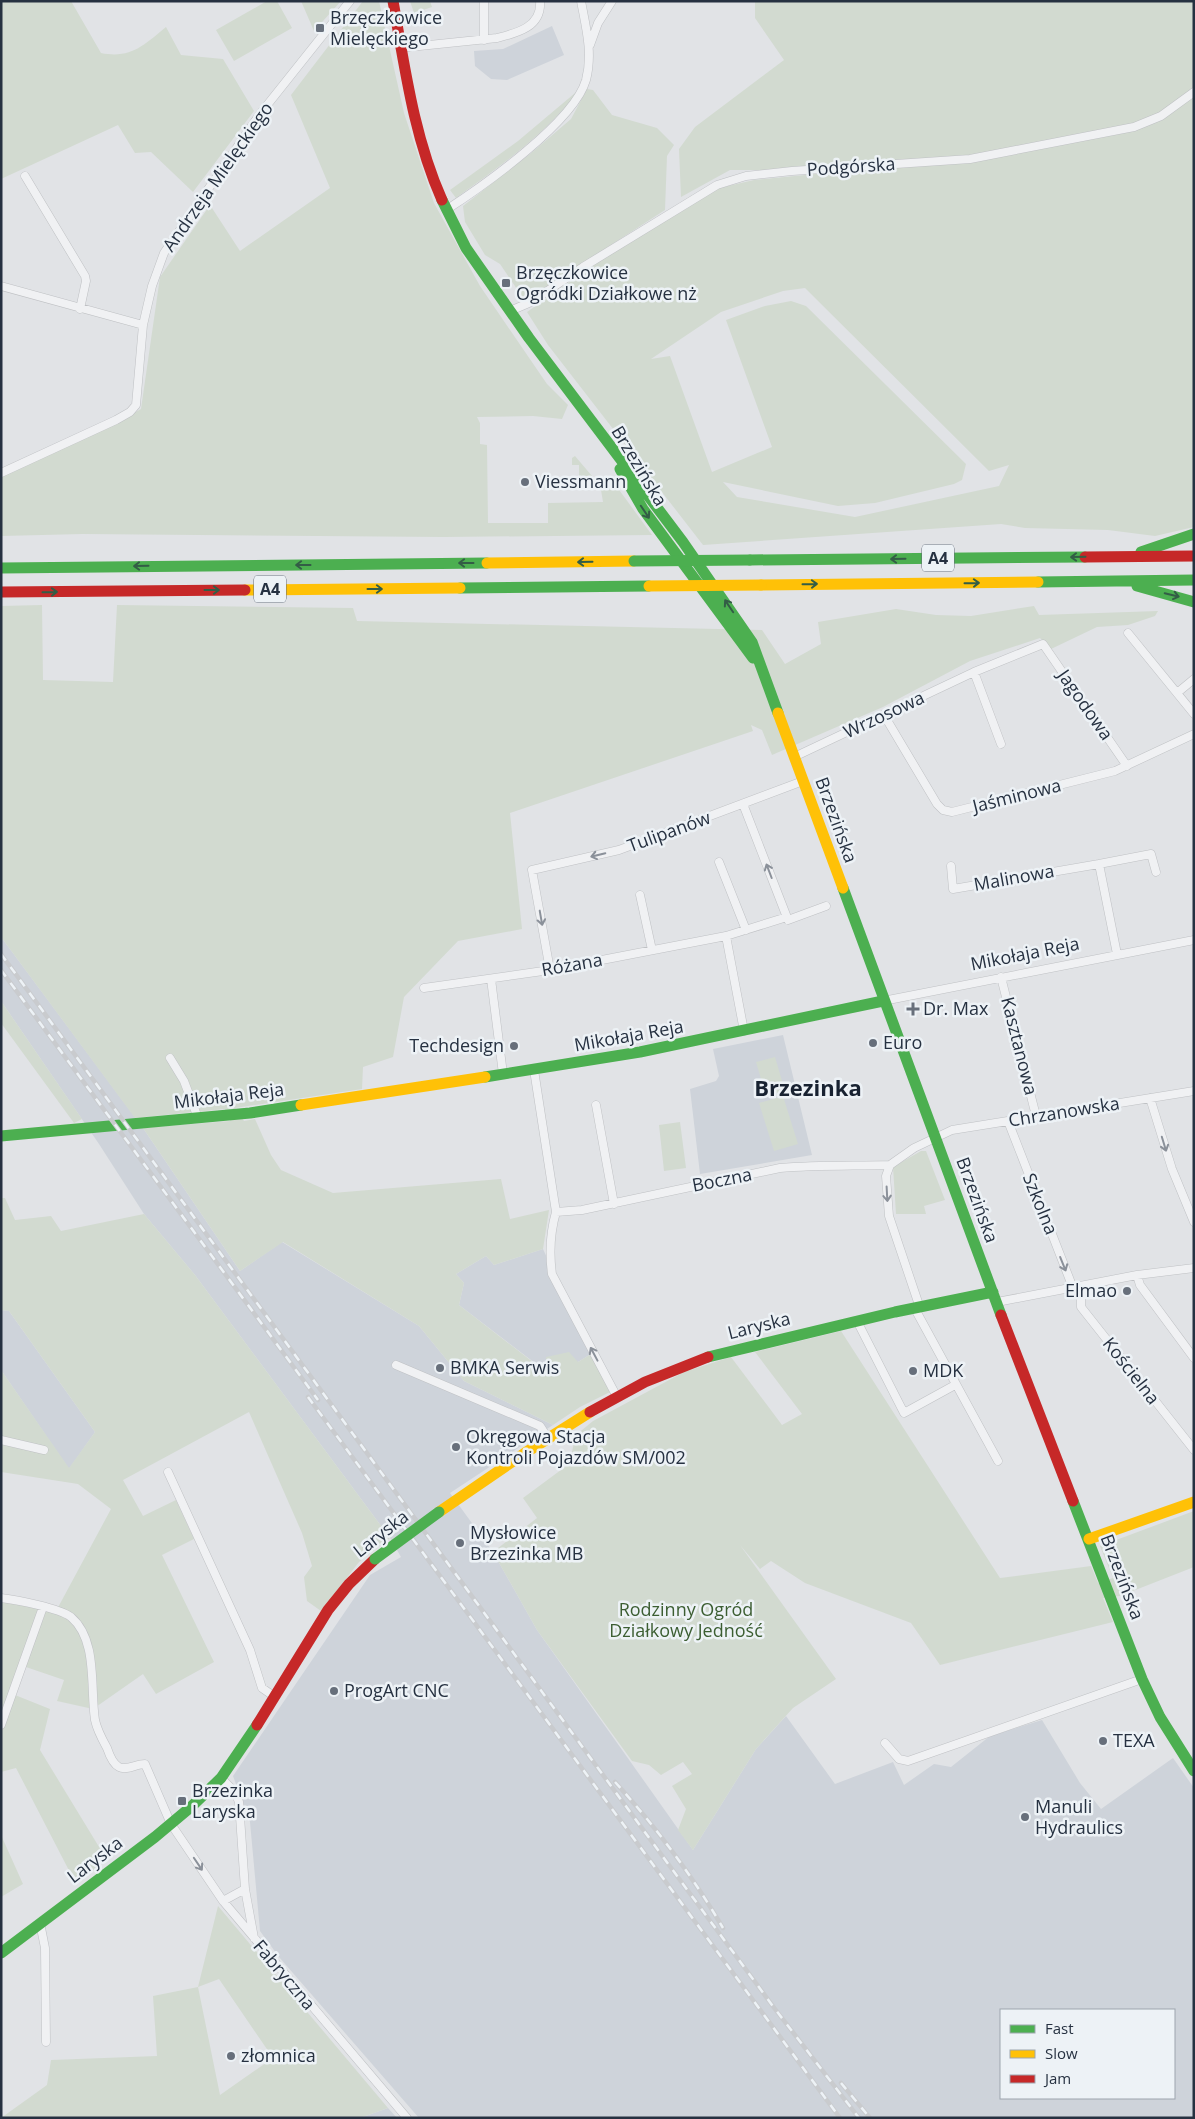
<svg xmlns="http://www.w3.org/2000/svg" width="1195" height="2119" viewBox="0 0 1195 2119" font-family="'Open Sans',sans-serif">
<rect width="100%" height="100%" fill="#e1e3e6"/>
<path fill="#ced3da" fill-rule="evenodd" d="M552,26L564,55L507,80L491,79L475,66L474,51L503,49Z
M1,937L143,1128L240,1271L282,1242L419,1326L464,1381L553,1425L450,1493L493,1552L537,1630L693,1850L756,1749L786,1716L835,1784L893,1762L904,1785L934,1764L951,1767L990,1736L1042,1720L1080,1783L1101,1809L1173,1758L1194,1788V2117L419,2118L279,1957L260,1931L250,1822L233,1776L370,1575L401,1557L390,1538L195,1275L144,1214L99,1144L1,1001ZM1001,2010H1174V2098H1001Z
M783,1035L812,1155L700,1174L690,1089L716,1081L719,1076L713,1049Z
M543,1249L591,1354L578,1362L548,1373L459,1305L464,1283L456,1274L486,1256L494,1265Z
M1,1310L9,1311L95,1432L69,1469L1,1370Z
M388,2108L397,2118H360Z"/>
<path fill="#d2dad0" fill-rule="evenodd" d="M1,1H71L101,53C131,59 144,45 166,27L181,55L223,59L254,111L193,192L151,152L135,153L118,125L1,179Z
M267,1H277L292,28L234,61L216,30Z
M301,1H341L314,31Z
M363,1H379L404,113L434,203L480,286L547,384L568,405L562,419L533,416L477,417L480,423V444L487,445L488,523H548V503L603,502L601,490L617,487L652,535L444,537L83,534L1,536V477L101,431L141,409L160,277L210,205L240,251L330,188L291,95Z
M410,1H430L432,7L414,13Z
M755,1H1194V527L1155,536L1108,530L1025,528L1001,524L703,545L548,345L527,312L601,260L715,189L754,180L855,170H730L681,197L679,149L695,127L784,60L755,18ZM805,288L989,471L1009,465L999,486L855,517L737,497L723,482L838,506L875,503L954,484L962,480L966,464L806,306L791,301L765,306L726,320L772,447L712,472L670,356L651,359L721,312L783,291Z
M581,88C545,135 503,164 456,198L450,190L518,141Z
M587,89L593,90L612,115L657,128L674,145L667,156L665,210L529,298H523L500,264L485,255L465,222L463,206L530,154L571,119Z
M575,456L592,476L593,480L589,485L578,486L574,484L573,480H579V465H572V458Z
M42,605L43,680L113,682L117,605L353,608L357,621L762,630L785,664L821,644L818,622L896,609L936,615L971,616L1034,606L1039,615L1158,611L1155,616L1128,625L1097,627L1051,649L1040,638L970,661L883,707L772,755L762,730L751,725L753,731L510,813L522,929L458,941L404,997L393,1057L363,1067L362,1089L235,1108L244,1121L255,1119L271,1155L281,1170L333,1193L501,1179L510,1219L549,1210L543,1249L494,1265L486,1256L456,1274L464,1283L459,1305L547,1373L546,1357L569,1352L578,1362L591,1354L610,1392L580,1407L553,1425L464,1381L419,1326L283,1242L240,1271L143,1128L230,1121L225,1109L135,1118L1,937V606Z
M1,1001L82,1119L74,1123L1,1023Z
M775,1057L785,1091L766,1096L756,1062Z
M783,1096L798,1144L774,1151L759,1103Z
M680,1122L686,1168L664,1171L659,1125Z
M921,1151H926L945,1200L924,1206L926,1214H896L893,1167Z
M1,1198H5L15,1220L51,1216L61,1231L144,1214L195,1275L390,1538L359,1562L321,1611L307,1601L304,1577L312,1566L302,1533L249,1412L123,1480L143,1516L176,1500L194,1539L162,1555L214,1662L156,1694L143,1674L93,1709L57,1701L64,1680L23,1666L15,1695L50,1709L40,1750L107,1860L76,1884L16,1768L1,1772V1598L55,1613L111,1509L78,1484L1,1472V1370L69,1468L95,1432L9,1311L1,1310Z
M841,1331L1000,1578L1091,1566L1098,1583L1113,1578L1100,1546L1194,1511V1567L1120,1596L1103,1598L1113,1622L940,1665L911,1623L805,1583L771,1561L760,1569L740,1545L836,1679L793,1708L756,1749L693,1850L678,1830L686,1809L672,1786L692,1774L683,1762L661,1775L649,1765L632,1761L537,1630L493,1552L537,1518L523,1498L569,1464L576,1435L593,1421L684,1372L731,1357L782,1425L802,1414L755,1352Z
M1,1835L23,1884L1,1897Z
M218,1906L388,2108L360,2118H1L47,2085L51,2060L157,2056L153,1996L198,1987ZM219,1979L273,2058L220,2095L198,1987Z"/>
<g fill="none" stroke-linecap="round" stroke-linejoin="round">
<g stroke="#bfc1c4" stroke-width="9">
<path id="street" d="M484,40V1
M590,45L598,23L612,1
M400,48L497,38C517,33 542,27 540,1
M25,176L85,276L86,281L80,309
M446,210C483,186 574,122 586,80C593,53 586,28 581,1
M1,286L143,325
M510,311L531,302L583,267L717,185L746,176L792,171L970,159L1134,127L1161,116L1194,92
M1,473L116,420L130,412L136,405L143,325L152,286L164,253L260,114L350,1
M1128,633L1194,714
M974,672L1001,744
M1177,693L1194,679
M884,715L937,804L943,810L952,812L1115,771L1194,734
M794,757L974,672L1043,644L1127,766
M743,804L788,920L826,906
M719,862L746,930
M951,866L953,889L1099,864
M640,895L652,950
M726,936L744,1031
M1117,954L1099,864L1151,854L1156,872
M550,970L532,870L619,850L803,781
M1001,977L1036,1116
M491,979L503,1074
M424,988L550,970L726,936L787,917
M883,1001L1194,940
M170,1058L184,1081L198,1118
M534,1070L556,1212C550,1233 549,1252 552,1274L617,1397
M1150,1098L1172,1169L1194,1222
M596,1105L614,1204
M1008,1121L1073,1288
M556,1212L582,1210L780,1168C816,1165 853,1166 890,1165
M1137,1275L1140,1285L1194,1358
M1081,1286V1307L1194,1450
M997,1302L1137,1275L1194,1268
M920,1308L889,1216L886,1176L890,1165L914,1148L952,1130L1194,1091
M915,1309L998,1461
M857,1321L904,1413L955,1385
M396,1365L540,1426L547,1437
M1,1440L44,1450
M168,1472L250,1650L262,1688L275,1697
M1,1598C17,1600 59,1608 71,1617C98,1640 90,1688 95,1720C97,1730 102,1739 107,1748C109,1754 113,1764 119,1767C127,1771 136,1764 145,1764L171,1824L223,1901L407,2118
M1,1725L43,1607
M885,1743L899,1759L908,1761L1142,1679
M221,1778L235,1792L239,1802L245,1889L254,1938
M223,1901L245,1889
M40,1923L45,1948L46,2042"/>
</g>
<use href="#street" stroke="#f0f1f3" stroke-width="8"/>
<path stroke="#4caf50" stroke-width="11" d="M442,200L466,248L529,338L683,542L752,642L778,713
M620,469L643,509L753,658
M1141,552L1194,534
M750,560L1085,557
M1,568L487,563
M1038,582L1194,580
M1137,586L1194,602
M460,588L649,586
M843,888L1001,1315
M485,1077L640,1052L883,1001
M1,1136L250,1113L301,1105
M708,1357L895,1312L993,1292
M1073,1501L1142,1679L1160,1717L1194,1771
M1,1953L155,1837L192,1806L221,1778L257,1725"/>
<path stroke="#ffc107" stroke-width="11" d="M487,563L634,561
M761,585L1038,582
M245,590L460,588
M778,713L843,888
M301,1105L485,1077
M439,1512L525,1453L590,1412
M1089,1539L1194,1502"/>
<path stroke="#c62828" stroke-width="11" d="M393,1C405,69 414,137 442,200
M1085,557L1194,556
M1,592L245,590
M1001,1315L1073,1501
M590,1412L645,1382L708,1357
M257,1725L328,1610L349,1584L375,1559"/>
<g stroke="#c9cbce" stroke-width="4.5">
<path id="rail" d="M1,954L680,1880L775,2009L859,2118
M1,970L318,1400
M308,1397L840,2118
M615,1782C656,1827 692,1875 723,1928
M841,2083L870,2118"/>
</g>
<use href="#rail" stroke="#edf2f6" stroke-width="2.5" stroke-dasharray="8" stroke-linecap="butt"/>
<path stroke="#4caf50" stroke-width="11" d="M634,561L750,560
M375,1559L439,1512"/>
<path stroke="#ffc107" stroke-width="11" d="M649,586L761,585"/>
</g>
<defs><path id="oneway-shaft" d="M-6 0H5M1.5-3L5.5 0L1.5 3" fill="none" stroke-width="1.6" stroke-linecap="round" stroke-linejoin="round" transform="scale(1.25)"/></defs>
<g stroke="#335d46">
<use href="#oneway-shaft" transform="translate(645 512) rotate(56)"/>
<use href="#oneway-shaft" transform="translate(1078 557) rotate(179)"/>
<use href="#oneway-shaft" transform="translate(898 559) rotate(179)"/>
<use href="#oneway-shaft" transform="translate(585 562) rotate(179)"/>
<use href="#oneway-shaft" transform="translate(466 563) rotate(180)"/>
<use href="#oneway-shaft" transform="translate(303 565) rotate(180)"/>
<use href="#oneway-shaft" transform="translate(141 566) rotate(179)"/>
<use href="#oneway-shaft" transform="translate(972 583) rotate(-1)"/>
<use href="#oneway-shaft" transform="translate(810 584) rotate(-1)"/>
<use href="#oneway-shaft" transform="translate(375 589)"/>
<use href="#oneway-shaft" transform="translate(212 590)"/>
<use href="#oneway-shaft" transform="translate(50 592) rotate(-1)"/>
<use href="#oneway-shaft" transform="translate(1172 595) rotate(13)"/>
<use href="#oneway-shaft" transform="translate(729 606) rotate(-124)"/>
</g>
<g stroke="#8b919a">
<use href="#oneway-shaft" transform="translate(598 855) rotate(167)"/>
<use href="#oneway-shaft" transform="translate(769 871) rotate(-111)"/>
<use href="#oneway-shaft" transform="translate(541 918) rotate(80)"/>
<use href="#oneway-shaft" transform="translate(1164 1144) rotate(73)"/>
<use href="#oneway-shaft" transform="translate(887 1194) rotate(87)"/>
<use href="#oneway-shaft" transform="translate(1063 1264) rotate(68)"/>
<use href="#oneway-shaft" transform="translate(594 1354) rotate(-118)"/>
<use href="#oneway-shaft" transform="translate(198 1864) rotate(56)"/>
</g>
<g fill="#676f7b" stroke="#edf2f6" stroke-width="2">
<rect x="315" y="23" width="10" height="10" rx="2.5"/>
<rect x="501" y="278" width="10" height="10" rx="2.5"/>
<circle cx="525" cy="482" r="5"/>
<path d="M910.5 1001.5h5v5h5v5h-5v5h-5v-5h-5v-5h5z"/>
<circle cx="873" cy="1043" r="5"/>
<circle cx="514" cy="1046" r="5"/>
<circle cx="1127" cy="1291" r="5"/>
<circle cx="440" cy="1368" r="5"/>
<circle cx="913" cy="1371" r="5"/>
<circle cx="456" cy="1447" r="5"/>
<circle cx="460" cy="1543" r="5"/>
<circle cx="334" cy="1691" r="5"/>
<circle cx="1103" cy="1741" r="5"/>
<rect x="177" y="1796" width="10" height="10" rx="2.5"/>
<circle cx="1025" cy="1817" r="5"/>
<circle cx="231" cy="2056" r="5"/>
</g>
<g text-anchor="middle" stroke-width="5" stroke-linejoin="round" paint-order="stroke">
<g fill="#edf2f6" stroke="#626b77" stroke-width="1">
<rect x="922" y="544.5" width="32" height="27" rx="4"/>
<rect x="254" y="575.5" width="32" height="27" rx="4"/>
</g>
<g font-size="16" font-weight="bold" fill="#263141">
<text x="938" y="564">A4</text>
<text x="270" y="595">A4</text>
</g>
<g font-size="18" fill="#263141" stroke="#edf2f6" text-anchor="start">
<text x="330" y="24">Brzęczkowice<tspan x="330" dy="21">Mielęckiego</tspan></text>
<text x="516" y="279">Brzęczkowice<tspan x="516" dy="21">Ogródki Działkowe nż</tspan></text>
<text x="535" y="488">Viessmann</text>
<text x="923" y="1015">Dr. Max</text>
<text x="883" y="1049">Euro</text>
<text x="504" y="1052" text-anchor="end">Techdesign</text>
<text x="1117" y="1297" text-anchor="end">Elmao</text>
<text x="450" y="1374">BMKA Serwis</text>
<text x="923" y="1377">MDK</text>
<text x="466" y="1443">Okręgowa Stacja<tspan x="466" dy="21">Kontroli Pojazdów SM/002</tspan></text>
<text x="470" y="1539">Mysłowice<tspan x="470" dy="21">Brzezinka MB</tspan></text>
<text x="344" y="1697">ProgArt CNC</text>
<text x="1113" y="1747">TEXA</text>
<text x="192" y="1797">Brzezinka<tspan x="192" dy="21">Laryska</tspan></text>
<text x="1035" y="1813">Manuli<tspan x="1035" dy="21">Hydraulics</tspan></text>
<text x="241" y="2062">złomnica</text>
</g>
<g font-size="18" fill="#263141" stroke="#edf2f6">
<text transform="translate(851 167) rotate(-4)" y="6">Podgórska</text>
<text transform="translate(218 177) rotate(-55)" y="6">Andrzeja Mielęckiego</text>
<text transform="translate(639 466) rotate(59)" y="6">Brzezińska</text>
<text transform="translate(1085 705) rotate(55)" y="6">Jagodowa</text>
<text transform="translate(884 715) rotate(-25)" y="6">Wrzosowa</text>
<text transform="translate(1017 796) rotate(-14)" y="6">Jaśminowa</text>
<text transform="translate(836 820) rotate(70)" y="6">Brzezińska</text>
<text transform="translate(669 832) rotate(-20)" y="6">Tulipanów</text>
<text transform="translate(1014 878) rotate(-10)" y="6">Malinowa</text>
<text transform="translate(1025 954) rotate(-11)" y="6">Mikołaja Reja</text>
<text transform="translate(572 965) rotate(-10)" y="6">Różana</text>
<text transform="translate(629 1036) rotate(-10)" y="6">Mikołaja Reja</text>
<text transform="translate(1019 1046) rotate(76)" y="6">Kasztanowa</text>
<text transform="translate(229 1096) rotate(-7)" y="6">Mikołaja Reja</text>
<text transform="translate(1064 1112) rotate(-9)" y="6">Chrzanowska</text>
<text transform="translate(722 1180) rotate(-11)" y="6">Boczna</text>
<text transform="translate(977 1200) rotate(70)" y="6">Brzezińska</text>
<text transform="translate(1040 1204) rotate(68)" y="6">Szkolna</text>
<text transform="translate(759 1326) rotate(-14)" y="6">Laryska</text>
<text transform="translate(1131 1371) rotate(52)" y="6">Kościelna</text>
<text transform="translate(381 1534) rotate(-38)" y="6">Laryska</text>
<text transform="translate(1122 1577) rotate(69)" y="6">Brzezińska</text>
<text transform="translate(95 1860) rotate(-37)" y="6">Laryska</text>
<text transform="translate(284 1975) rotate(50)" y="6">Fabryczna</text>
</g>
<g font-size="18" fill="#3c5e32" stroke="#edf2f6">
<text x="686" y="1616">Rodzinny Ogród<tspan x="686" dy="21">Działkowy Jedność</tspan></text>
</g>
<g font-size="22" font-weight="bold" fill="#182231" stroke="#edf2f6">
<text x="808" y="1096">Brzezinka</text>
</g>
</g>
<rect width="1195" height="2119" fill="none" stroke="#263141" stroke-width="5"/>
<rect x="1000" y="2009" width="175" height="90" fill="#edf2f6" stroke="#9da5ae"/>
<rect x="1010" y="2025" width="25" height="8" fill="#4caf50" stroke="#9da5ae"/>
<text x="1045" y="2034" font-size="15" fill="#263141">Fast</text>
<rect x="1010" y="2050" width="25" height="8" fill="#ffc107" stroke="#9da5ae"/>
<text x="1045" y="2059" font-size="15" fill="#263141">Slow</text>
<rect x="1010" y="2075" width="25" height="8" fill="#c62828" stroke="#9da5ae"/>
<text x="1045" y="2084" font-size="15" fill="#263141">Jam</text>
</svg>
